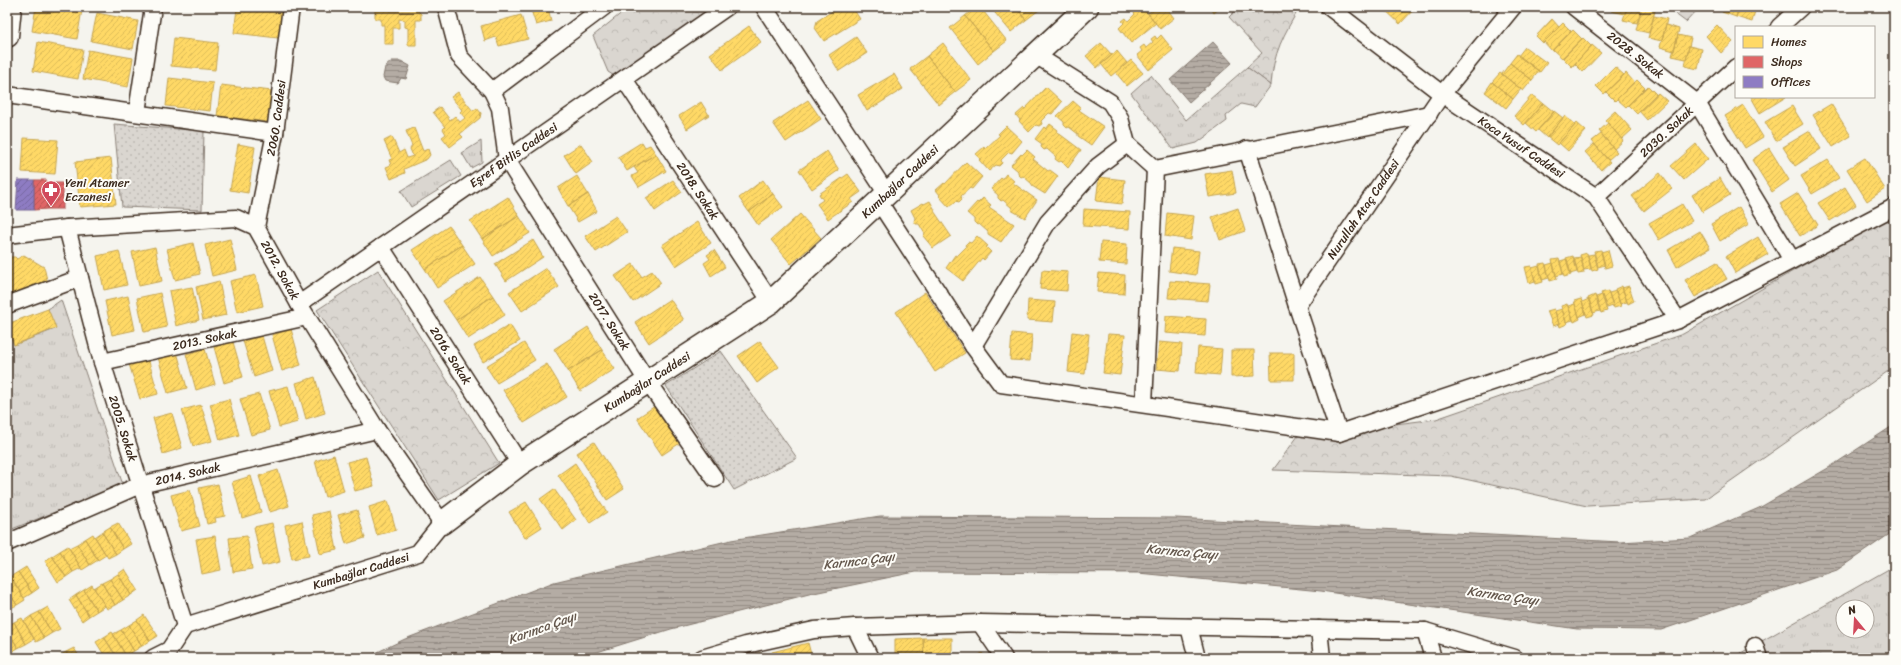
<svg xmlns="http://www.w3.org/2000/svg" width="1901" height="665" viewBox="0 0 1901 665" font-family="Sriracha,sans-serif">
<defs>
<pattern id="grass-tufts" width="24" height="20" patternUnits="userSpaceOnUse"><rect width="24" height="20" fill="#dad6d0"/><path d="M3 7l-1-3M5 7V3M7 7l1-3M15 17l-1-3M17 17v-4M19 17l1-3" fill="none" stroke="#bcb8b2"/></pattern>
<pattern id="forest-crowns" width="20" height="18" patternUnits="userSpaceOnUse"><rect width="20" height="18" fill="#dad6d0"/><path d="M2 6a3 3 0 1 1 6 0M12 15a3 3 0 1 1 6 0" fill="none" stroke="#bcb8b2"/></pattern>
<pattern id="park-dots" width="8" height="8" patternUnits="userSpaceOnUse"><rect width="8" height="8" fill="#dad6d0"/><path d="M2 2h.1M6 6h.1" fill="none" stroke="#bcb8b2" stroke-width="1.8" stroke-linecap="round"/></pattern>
<pattern id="water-rules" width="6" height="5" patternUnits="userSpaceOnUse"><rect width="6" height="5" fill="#b4aca4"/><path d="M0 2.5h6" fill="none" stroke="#948c85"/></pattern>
<pattern id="homes-hatch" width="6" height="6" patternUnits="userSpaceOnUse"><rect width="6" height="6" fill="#ffd966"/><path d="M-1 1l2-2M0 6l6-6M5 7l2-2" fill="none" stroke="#dbba58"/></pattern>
<pattern id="shops-hatch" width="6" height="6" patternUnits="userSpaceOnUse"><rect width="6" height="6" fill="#e06666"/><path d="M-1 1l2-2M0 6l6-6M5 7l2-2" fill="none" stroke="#b75453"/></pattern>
<pattern id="offices-hatch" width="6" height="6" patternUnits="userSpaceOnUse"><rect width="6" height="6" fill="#8e7cc3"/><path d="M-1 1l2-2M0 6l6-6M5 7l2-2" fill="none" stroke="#75669e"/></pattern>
</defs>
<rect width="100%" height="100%" fill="#f5f4ee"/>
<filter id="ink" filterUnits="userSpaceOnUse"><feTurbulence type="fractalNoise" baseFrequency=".025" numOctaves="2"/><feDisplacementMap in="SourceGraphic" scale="8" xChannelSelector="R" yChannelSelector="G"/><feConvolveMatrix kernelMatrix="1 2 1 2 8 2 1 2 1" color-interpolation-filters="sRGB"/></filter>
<g filter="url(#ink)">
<path fill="url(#grass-tufts)" stroke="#8a8077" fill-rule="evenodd" d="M1666,7H1696L1698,9L1686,22Z
M1247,67L1271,85L1255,107L1241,104L1226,116L1227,121L1197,143L1173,149L1131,93L1151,75L1186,120Z
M481,141L482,162L471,168L462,153Z
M451,160L461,176L411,207L401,191Z
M61,300L123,485L7,531V327L14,345L55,329L48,309Z
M1894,566V652L1883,658H1732ZM1843,607H1867V631H1843Z"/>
<path fill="url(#forest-crowns)" stroke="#8a8077" d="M629,7H712L616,77L608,72L593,36Z
M1239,7H1300C1284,34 1273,53 1271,85L1247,67L1262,53L1229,17Z
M1894,209V367L1705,499L1587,506L1451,476L1273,470L1298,436L1436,419L1683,334L1861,232Z
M378,270L499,463L439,500L317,310Z"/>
<path fill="url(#park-dots)" stroke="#8a8077" d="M114,124L204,131L202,210L122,207Z
M721,351L797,458L734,490L666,386Z"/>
<path fill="url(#water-rules)" stroke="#84786e" d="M1213,42L1232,63L1189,102L1170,80Z
M392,61H401L410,66L406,79L401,78L398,83L385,81L383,77L385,67Z
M1894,425V531L1837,570L1661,630L1577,629L1321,591L1138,573L915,572L809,594L671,629L578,658H365L405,639L554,582L731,540L880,516L1176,518L1620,542L1690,538L1759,508L1830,467Z"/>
<path fill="url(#homes-hatch)" stroke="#c4a450" d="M36,7H64L82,10L77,39L32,31Z
M117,7H136L135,11Z
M375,7H391V11L417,10L421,14V20H416V45H408V28L405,27V20L399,19V28H393V44H384V25H381V19H375Z
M479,7H494L480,10Z
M530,7H548L551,21L536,25Z
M832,7H852L860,19L824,41L815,28L817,21L834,10Z
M976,7H980L1007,41L994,51L965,16Z
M990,7H1016L1026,20L1011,32Z
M1016,7H1037L1039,10L1026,20Z
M1157,7H1166L1174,18L1160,29L1148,13Z
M1210,7H1221L1214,13Z
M1382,7H1416L1400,24Z
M1468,7H1479L1474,12Z
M1612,7H1627L1625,14L1611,11Z
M1627,7H1642L1637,23L1623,20Z
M1642,7L1655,11L1649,33L1636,30Z
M1724,7H1739L1736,17L1722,12Z
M1739,7H1756L1752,22L1736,17Z
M237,8L282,13L278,38L234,33Z
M1137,8L1139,11L1143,8L1156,23L1131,43L1119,28L1124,23L1122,21L1126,18L1128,21L1135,14L1133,12Z
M97,13L138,21L133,49L91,41Z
M521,15L528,39L499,46L496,37L485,41L481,26Z
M965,16L994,51L978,64L950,28Z
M1654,16L1667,19L1662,41L1648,38Z
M1552,19L1559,27L1543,43L1536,36Z
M1563,23L1571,31L1552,51L1544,42Z
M1666,25L1679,29L1674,51L1660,47Z
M1717,25L1733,42L1721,53L1706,36Z
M749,26L761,42L722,70L710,54Z
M1573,30L1582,39L1562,58L1553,50Z
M1161,35L1173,50L1149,70L1137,55L1142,51L1140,48L1144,45L1146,48L1153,42L1151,39L1155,36L1157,39Z
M1678,35L1691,38L1686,59L1672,56Z
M856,37L867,53L839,71L829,55Z
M174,38L218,43L215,70L171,66Z
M1583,38L1591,46L1572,67L1563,58Z
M38,42L83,50L78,79L33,71Z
M943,43L971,80L955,92L927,56Z
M1101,43L1112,55L1097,68L1086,56Z
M1592,45L1601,53L1583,72L1575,64Z
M1689,46L1702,49L1698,69L1685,66Z
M1525,47L1547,63L1540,72L1518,56Z
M88,50L133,58L128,87L83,79Z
M1117,51L1127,63L1111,76L1101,64Z
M1517,54L1539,71L1532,80L1510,63Z
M927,56L955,92L939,105L910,69Z
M1131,60L1143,73L1127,86L1116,73Z
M1510,63L1532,80L1523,91L1502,74Z
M1615,67L1624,75L1604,94L1596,86Z
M1500,73L1521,89L1513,99L1492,82Z
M1626,73L1634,82L1615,101L1606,92Z
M894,74L903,89L867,111L858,95Z
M169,78L213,83L210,111L166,106Z
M1637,80L1645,88L1626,107L1617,99Z
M1492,82L1513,99L1506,108L1485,92Z
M221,85L272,91L268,122L217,116Z
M1648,86L1656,94L1637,114L1628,105Z
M1046,87L1062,102L1052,114L1049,113L1041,121L1042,124L1039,126L1036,125L1029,132L1019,121L1020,120L1016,115L1024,108L1025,109Z
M458,92L473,111L477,108L481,113L480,118L460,134L463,137L450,147L442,137L446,134L443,129L445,127L433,112L440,107L450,120L455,116L460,122L465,118L460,112L462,110L451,97Z
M1658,93L1667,101L1647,120L1639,111Z
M1532,95L1543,104L1524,125L1514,116Z
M1751,97H1786L1760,113Z
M808,100L821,119L786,142L773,123Z
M1073,101L1081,108L1079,110L1104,127L1091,145L1078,136V134L1069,127L1067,128L1064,125V122L1057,116Z
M701,102L709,115L687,129L679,116Z
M1543,103L1554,112L1536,132L1526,123Z
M1831,104L1851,136L1833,147L1813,115Z
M1743,105L1763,137L1745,148L1725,116Z
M1792,106L1803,124L1776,141L1765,122Z
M1554,111L1563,118L1547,138L1538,130Z
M1615,111L1632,130L1622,139L1605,120Z
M1565,116L1575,125L1557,145L1547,137Z
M1577,123L1586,131L1568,151L1559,143Z
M1608,123L1623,141L1614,149L1599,131Z
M1050,124L1058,130L1057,132L1081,150L1068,168L1061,161L1059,162L1055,159L1056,157L1047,149L1044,150L1041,147L1042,144L1035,139L1044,127L1046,129Z
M1006,126L1022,141L1012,153L1009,152L1001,160L1002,163L999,166L996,165L989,171L979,160L980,159L976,154L984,147L985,149L1000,135L998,134Z
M414,128L423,151L428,149L430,155L427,159L404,169L405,173L391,179L386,167L391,165L389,160L392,159L384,141L392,137L399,153L404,150L407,158L413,156L410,149L412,146L406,131Z
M1810,131L1821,149L1795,166L1783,147Z
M1601,134L1617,152L1608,160L1592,141Z
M24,138L58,140L55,174L22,172Z
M642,142L645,147L650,145L656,154L627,171L618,157Z
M238,144L255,147L248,193L230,190Z
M581,144L593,162L576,174L564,155Z
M1594,144L1610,162L1601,170L1585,152Z
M1696,144L1708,159L1684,180L1671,166Z
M1769,148L1789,180L1772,192L1752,160Z
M1027,150L1035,157L1033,159L1048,171L1050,170L1058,176L1045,194L1032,186V184L1023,176L1021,177L1018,174V171L1011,165L1021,154L1022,155Z
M827,151L839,170L812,189L799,170Z
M656,154L666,171L639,187L632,176L638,173L634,167Z
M111,158L116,204L80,207L75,162Z
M1865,158L1885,189L1867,201L1847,169Z
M1828,160L1839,178L1812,194L1801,176Z
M966,162L982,177L972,189L970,188L961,196L962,199L959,202L956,201L949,207L939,196L940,195L936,190L944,183L945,184Z
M1232,170L1236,193L1209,197L1205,174Z
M1660,173L1672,189L1644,211L1632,196Z
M848,174L861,192L851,199L853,202L828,219L817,204L823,200L819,194Z
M1006,174L1014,181L1013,183L1037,200L1025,218L1011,210L1012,208L1003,200L1001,201L998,198V195L991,189L1001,178L1002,179Z
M577,176L588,194L568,206L558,188Z
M1099,177L1125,180L1122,204L1096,201Z
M1720,178L1730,195L1702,212L1692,195Z
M673,180L682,192L655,211L646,198Z
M763,180L773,194L749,212L739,198Z
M1845,187L1856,205L1830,221L1818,203Z
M1798,193L1818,225L1800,236L1780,204Z
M588,194L597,211L578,222L568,206Z
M773,194L783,207L758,225L749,212Z
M508,197L519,216L482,239L470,221Z
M983,198L991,205L989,207L1014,224L1001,242L988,234V232L979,224L977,225L974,222V219L967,213L977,202L978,203Z
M930,201L935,210L934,211L951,236L933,248L923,236L925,234L919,224H916L914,221L915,218L911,210L923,203L924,204Z
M1682,204L1692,221L1659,240L1649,223Z
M1739,207L1749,224L1720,241L1711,224Z
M1238,208L1245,231L1220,240L1212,217Z
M1084,209L1130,212L1129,229L1083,226Z
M1167,213L1194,216L1191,240L1165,236Z
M800,214L821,238L791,264L771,240Z
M519,216L530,233L493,256L482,239Z
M616,216L627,232L596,252L585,236Z
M697,222L711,243L676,266L662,245Z
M449,226L462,245L425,269L412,250Z
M1700,231L1710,248L1677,267L1668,250Z
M977,236L988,246L986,247L991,252L984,260L982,258L963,281L946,268L955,255L957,256L966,247L965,245L968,242L971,243Z
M1758,237L1768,254L1735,273L1726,256Z
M230,239L237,270L212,276L205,245Z
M533,240L543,257L506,281L495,264Z
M1101,242L1127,244L1126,264L1099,262Z
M193,243L200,274L175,280L167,249Z
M462,245L475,264L437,288L425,269Z
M155,247L162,281L139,286L132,252Z
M1172,248L1199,251L1196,275L1169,271Z
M714,250L725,267L711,276L704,263L710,259L707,255Z
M1601,250L1605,265L1598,267L1594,251Z
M1608,250L1612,266L1605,268L1601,252Z
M119,251L127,285L104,290L97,256Z
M1587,253L1591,269L1584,270L1580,255Z
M1594,254L1598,269L1592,271L1588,255Z
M24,255L44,267L48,284L7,295V257H15L17,259Z
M1573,256L1577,272L1570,274L1566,258Z
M1581,257L1584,273L1578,274L1574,258Z
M1559,259L1563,274L1556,276L1552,260Z
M1567,259L1571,275L1564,277L1560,261Z
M1717,262L1727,279L1695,297L1685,280Z
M1545,263L1549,278L1542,280L1539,264Z
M1553,263L1557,279L1550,281L1546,265Z
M633,264L642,277L652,271L661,283L633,302L615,276Z
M1531,266L1535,281L1529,283L1525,267Z
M1539,266L1543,282L1536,284L1532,268Z
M546,268L559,287L522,311L509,292Z
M1042,270L1068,272L1067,291L1040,289Z
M1099,273L1125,275L1124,294L1097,292Z
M256,275L263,306L237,312L230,281Z
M480,277L493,296L456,320L443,301Z
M219,281L226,315L203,320L196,287Z
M1170,281L1210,284L1208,301L1168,298Z
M1622,286L1627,302L1620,304L1615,289Z
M1629,286L1634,301L1628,304L1622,288Z
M192,287L199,320L176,326L169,291Z
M1608,291L1613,306L1607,308L1601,293Z
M1616,291L1621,306L1614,308L1609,293Z
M925,292L965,353L935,372L896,312Z
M160,293L167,327L144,332L137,298Z
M1595,295L1600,311L1593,313L1588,298Z
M1602,295L1607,311L1601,313L1596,297Z
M128,296L135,330L112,335L105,301Z
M493,296L505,315L468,339L456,320Z
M670,299L684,320L649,343L635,322Z
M1581,299L1586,314L1579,317L1574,301Z
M1589,299L1594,315L1587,317L1582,302Z
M1028,300L1055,302L1053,322L1027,320Z
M1567,304L1573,320L1566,322L1561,306Z
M1575,304L1580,319L1574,322L1568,306Z
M48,309L56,328L14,345L7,324Z
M1554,309L1559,324L1553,326L1547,311Z
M1562,309L1567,324L1560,327L1555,311Z
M1166,316L1206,319L1205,336L1165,333Z
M510,325L520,341L483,362L474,346Z
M588,327L602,350L568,371L554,349Z
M291,329L301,365L282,371L272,335Z
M1072,332L1089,334L1085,374L1068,372Z
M1012,333L1032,335L1030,361L1010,360Z
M1108,334L1125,335L1120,375L1103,373Z
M262,336L272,371L254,377L243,341Z
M760,341L779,367L757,383L738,356Z
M233,342L243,377L224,383L214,347Z
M1159,342L1182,344L1180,371L1156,369Z
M524,343L535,360L497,383L486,366Z
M1198,347L1222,349L1220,375L1196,373Z
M205,349L215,384L196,390L186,354Z
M602,350L615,369L580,391L568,371Z
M1231,350H1254L1255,376L1231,377Z
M177,352L187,388L168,393L158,357Z
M1270,353H1294V380H1271Z
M148,358L158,394L140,399L129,364Z
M547,364L567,397L524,423L503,390Z
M315,377L325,413L306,419L296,383Z
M288,386L298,422L279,427L269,391Z
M259,394L270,430L251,435L240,399Z
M229,399L239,435L220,440L210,404Z
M201,405L212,441L193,446L182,410Z
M655,406L680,443L662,455L637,418Z
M172,413L182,448L163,454L153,418Z
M594,442L624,489L607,500L577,453Z
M334,455L344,491L325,497L315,461Z
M366,457L374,486L355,491L347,462Z
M575,463L607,512L590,523L558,475Z
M278,470L289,506L270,512L259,476Z
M251,476L261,512L242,518L232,482Z
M218,484L225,516L215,518L216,522L207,524L199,488Z
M554,489L576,520L563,530L540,499Z
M190,490L200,526L181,531L171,495Z
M388,501L396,530L377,535L369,507Z
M526,502L542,527L525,538L509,512Z
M357,510L365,538L346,544L338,515Z
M329,511L337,550L320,554L312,515Z
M302,521L309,556L292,559L285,525Z
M118,523L131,544L123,549L110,527Z
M272,523L280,562L262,566L254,527Z
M110,527L123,549L116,554L102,532Z
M102,532L116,554L108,558L95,537Z
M93,534L106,555L98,560L85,539Z
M215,536L221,570L202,574L196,539Z
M247,536L252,569L233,572L229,538Z
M85,539L98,560L90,565L77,544Z
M77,544L90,565L82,570L69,548Z
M68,546L81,568L73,572L60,551Z
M60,551L73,572L66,577L52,556Z
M52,556L66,577L58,582L45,561Z
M26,567L39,588L32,593L18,572Z
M125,569L138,590L131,595L118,574Z
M18,572L32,593L24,598L10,577Z
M118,574L131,595L123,600L110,579Z
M12,578L25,600L17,605L7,589V581Z
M110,579L123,600L115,605L102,583Z
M102,583L115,605L107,609L94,588Z
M92,585L105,606L97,611L84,590Z
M7,589L17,605L9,609L7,606Z
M84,590L97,611L89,616L76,595Z
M76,595L89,616L82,621L69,600Z
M48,607L60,629L52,633L39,612Z
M39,612L52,633L44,638L31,616Z
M144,615L158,636L150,641L137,620Z
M31,616L44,638L36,642L24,621Z
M22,618L34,639L26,644L14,622Z
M137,620L150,641L142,646L129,625Z
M14,622L26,644L18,648L7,629V626Z
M129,625L142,646L134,651L121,630Z
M7,629L18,648L10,653L7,648Z
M121,630L134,651L126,656L113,634Z
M112,632L125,654L118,658L104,637Z
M104,637L117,658H106L96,642Z
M923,638L924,658H895V639Z
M923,638H952V658H924Z
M808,643L812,658H773L772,652Z
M74,648L80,658H69L66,652Z
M66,652L69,658H58V657Z
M760,653L762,658H746V657Z
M982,653L986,658H975Z"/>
<path fill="url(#shops-hatch)" stroke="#ae5450" d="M34,180H46L47,209L34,210Z
M46,183H63V209H47Z"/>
<path fill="url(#offices-hatch)" stroke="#756392" d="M18,180H34V210H16Z"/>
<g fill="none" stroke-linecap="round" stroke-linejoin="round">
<g stroke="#3b2a1e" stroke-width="19">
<g id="street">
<path id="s1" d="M446,7L459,56L492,91L500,108L507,160L647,381L715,479"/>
<path d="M764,7L887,194"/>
<path id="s2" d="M1329,7L1442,94L1596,197L1678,320"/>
<path id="s3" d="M1574,7L1697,103L1792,260"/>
<path d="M1779,27L1801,7"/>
<path d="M1034,54L1110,102L1120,118L1127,144"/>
<path id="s4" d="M624,79L771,302"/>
<path d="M492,91L604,7"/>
<path d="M7,95L275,133"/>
<path d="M137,112L153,7"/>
<path d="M1247,149L1297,306"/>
<path id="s5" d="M1596,197L1736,67"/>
<path d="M879,202L973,346L1001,384L1339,433L1678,320L1894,207"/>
<path id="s6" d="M256,227L275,133L291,7"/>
<path id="s7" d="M67,228L102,362L185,626"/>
<path id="s8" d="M7,235L67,228L236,218L256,227L299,304L377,430L442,523L418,553L185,626L169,650L153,658"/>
<path id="s9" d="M381,247L520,464"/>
<path id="s10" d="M299,304L727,7"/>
<path d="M7,305L80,278"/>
<path d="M973,346L1048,222L1098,166L1127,144L1155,169L1429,114"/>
<path id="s11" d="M102,362L307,317"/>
<path d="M1144,404L1155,169"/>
<path id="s12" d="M1339,433L1297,306L1442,94L1513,7"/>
<path id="s13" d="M7,543L140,485L377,430"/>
<path d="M980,623L1004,658"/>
<path d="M855,627L870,658"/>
<path d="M1189,627L1197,658"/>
<path d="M1319,629L1322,658"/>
<path d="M1425,631L1433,658"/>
<path d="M1755,646L1759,658"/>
<path d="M702,658L746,645L814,630L855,627L980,623L1425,631L1515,658"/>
</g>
</g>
<g stroke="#3b2a1e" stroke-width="25">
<g id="secondary">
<path id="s14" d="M442,523L520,464L771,302L1087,7"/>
</g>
</g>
<g stroke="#3b2a1e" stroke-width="25">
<path id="primary" d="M7,36L10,7"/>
</g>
<use href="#street" stroke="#fdfcf7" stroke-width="16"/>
<use href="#secondary" stroke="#fdfcf7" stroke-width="22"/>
<use href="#primary" stroke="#fdfcf7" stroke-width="22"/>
</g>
</g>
<defs>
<g id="pharmacy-pin" transform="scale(1)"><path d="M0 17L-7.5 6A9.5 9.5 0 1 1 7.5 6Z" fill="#d1495b" stroke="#fdfcf7"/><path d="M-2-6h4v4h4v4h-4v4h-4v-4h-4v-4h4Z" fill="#fff"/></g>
</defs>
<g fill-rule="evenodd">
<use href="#pharmacy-pin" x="51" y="190"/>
</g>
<g text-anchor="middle" stroke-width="4" stroke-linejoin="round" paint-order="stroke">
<g font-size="12" fill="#3b2a1e" stroke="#fdfcf7">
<text dy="4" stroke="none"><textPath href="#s3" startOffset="78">2028. Sokak</textPath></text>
<text dy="4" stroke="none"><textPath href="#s6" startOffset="111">2060. Caddesi</textPath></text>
<text dy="4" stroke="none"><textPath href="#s5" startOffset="96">2030. Sokak</textPath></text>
<text dy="4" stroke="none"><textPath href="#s2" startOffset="238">Koca Yusuf Caddesi</textPath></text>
<text dy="4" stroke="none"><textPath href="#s10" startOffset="261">Eşref Bitlis Caddesi</textPath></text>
<text dy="4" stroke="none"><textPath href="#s14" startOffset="573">Kumbağlar Caddesi</textPath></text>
<text dy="4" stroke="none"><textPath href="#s4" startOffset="134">2018. Sokak</textPath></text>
<text dy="4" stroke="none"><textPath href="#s12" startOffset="251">Nurullah Ataç Caddesi</textPath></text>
<text dy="4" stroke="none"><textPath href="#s8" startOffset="301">2012. Sokak</textPath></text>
<text dy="4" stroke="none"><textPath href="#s1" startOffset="361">2017. Sokak</textPath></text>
<text dy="4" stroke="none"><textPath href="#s11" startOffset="105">2013. Sokak</textPath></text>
<text dy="4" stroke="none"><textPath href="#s9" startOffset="129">2016. Sokak</textPath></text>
<text dy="4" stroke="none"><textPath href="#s14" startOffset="249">Kumbağlar Caddesi</textPath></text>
<text dy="4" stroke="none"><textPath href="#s7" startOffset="208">2005. Sokak</textPath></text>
<text dy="4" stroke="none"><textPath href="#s13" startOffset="194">2014. Sokak</textPath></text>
<text transform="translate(361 571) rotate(-17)" y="4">Kumbağlar Caddesi</text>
</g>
<g font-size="12" fill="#3b2a1e" stroke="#fdfcf7" text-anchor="start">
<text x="65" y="187">Yeni Atamer<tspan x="65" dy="14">Eczanesi</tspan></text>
</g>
<g font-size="13" font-style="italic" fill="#65584d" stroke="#fdfcf7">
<text transform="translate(1182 551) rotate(5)" y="5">Karınca Çayı</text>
<text transform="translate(859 560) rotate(-7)" y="5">Karınca Çayı</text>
<text transform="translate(1503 595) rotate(8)" y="5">Karınca Çayı</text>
<text transform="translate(542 627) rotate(-20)" y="5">Karınca Çayı</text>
</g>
</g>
<rect width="1901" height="665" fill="none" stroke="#fdfcf7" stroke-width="24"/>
<rect x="12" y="12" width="1877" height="641" fill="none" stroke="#3b2a1e" stroke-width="1.5" filter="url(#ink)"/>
<rect x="1735" y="26" width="140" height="72" fill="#fdfcf7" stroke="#afa8a0"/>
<rect x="1743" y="36" width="20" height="12" fill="#ffd966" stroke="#afa8a0"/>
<text x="1771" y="46" font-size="12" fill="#3b2a1e">Homes</text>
<rect x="1743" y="56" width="20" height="12" fill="#e06666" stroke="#afa8a0"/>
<text x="1771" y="66" font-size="12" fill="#3b2a1e">Shops</text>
<rect x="1743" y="76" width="20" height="12" fill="#8e7cc3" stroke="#afa8a0"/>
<text x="1771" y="86" font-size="12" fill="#3b2a1e">Offices</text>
<g transform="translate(1855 619) rotate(342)"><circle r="19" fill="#fdfcf7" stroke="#afa8a0"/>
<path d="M0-3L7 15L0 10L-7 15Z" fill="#d1495b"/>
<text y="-6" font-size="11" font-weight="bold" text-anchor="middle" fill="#3b2a1e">N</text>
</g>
</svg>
